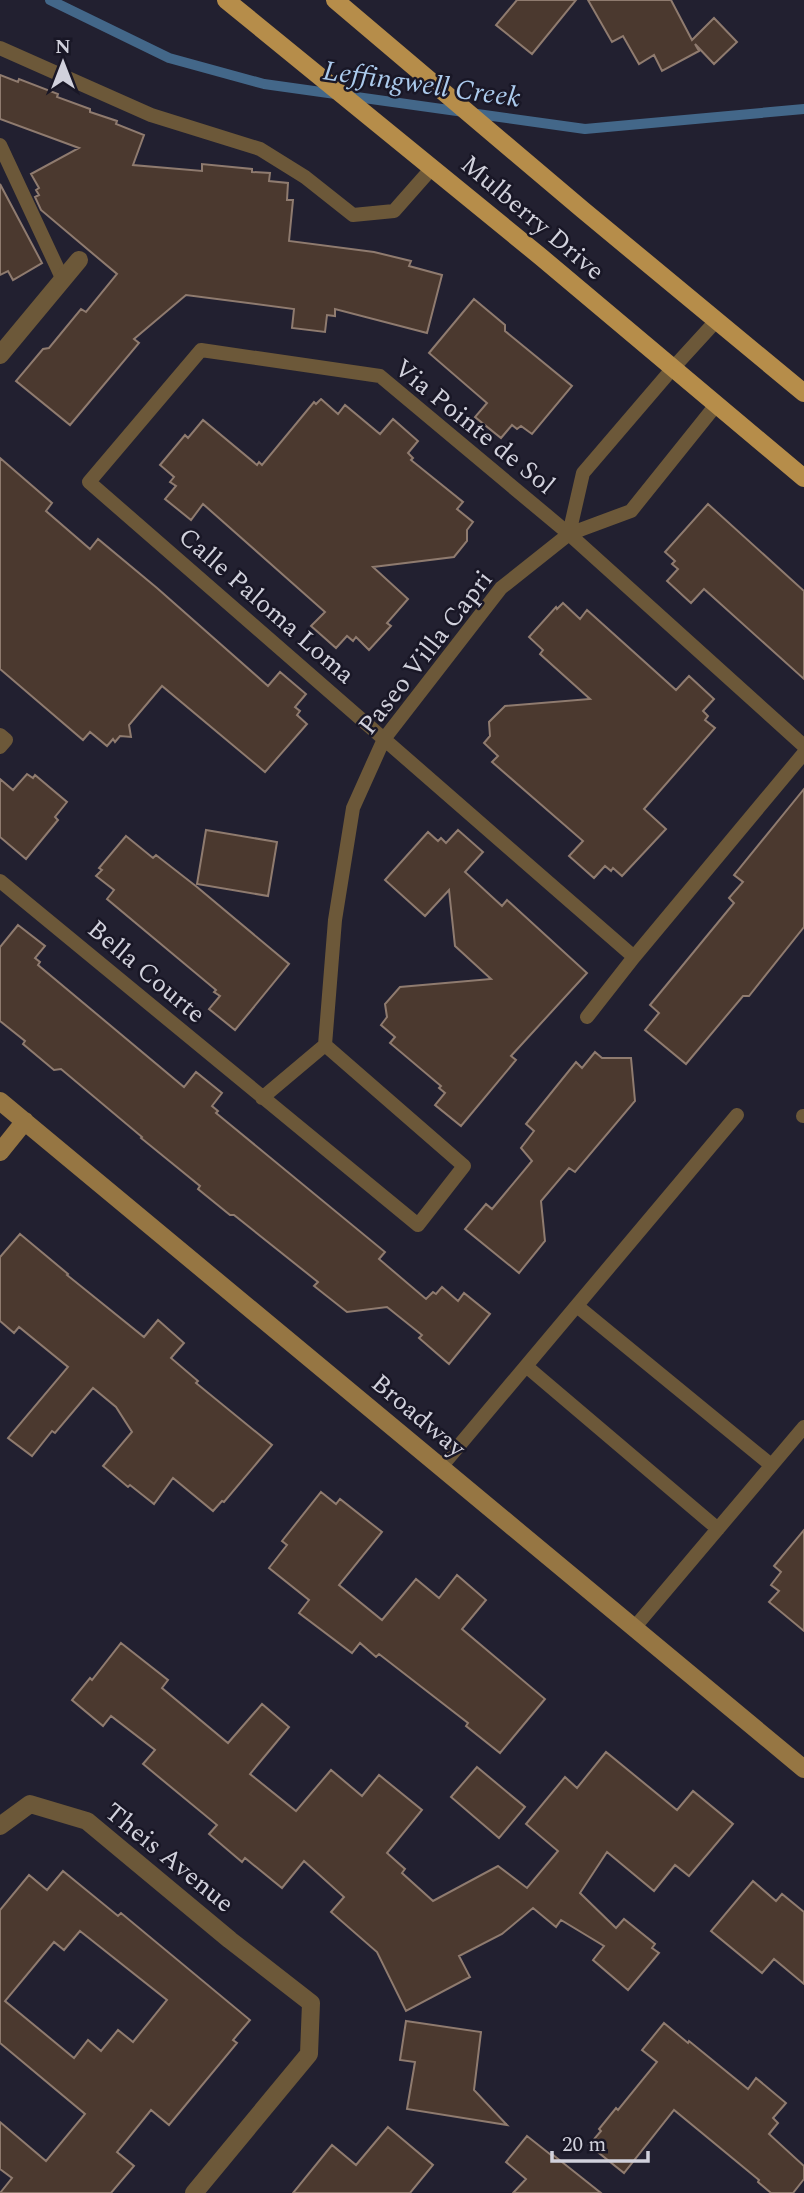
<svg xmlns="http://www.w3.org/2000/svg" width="804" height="2193" viewBox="0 0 804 2193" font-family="Spectral,serif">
<rect width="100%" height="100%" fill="#222030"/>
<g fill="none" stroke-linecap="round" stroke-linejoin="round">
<path stroke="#436789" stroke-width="10" d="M50,0L169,58L264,84L585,129L804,109"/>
</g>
<path fill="#4b392f" stroke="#8f7b6f" stroke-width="2" fill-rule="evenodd" d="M517,0H576L532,54L496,25Z
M588,0H671L692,40L714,18L737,42L714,64L695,44L699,51L662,71L654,55L639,64L623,36L612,42Z
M0,75L18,82L19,79L58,94L57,97L90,109V112L117,121L116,124L144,135L133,165L202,171V164L252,169V172L270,173L269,181L288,183L287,200H293L289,241L374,252L411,261L409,266L442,275L427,333L335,309V316L327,315L325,332L292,328L294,309L186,295L134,339L139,343L70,425L16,381L43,349L49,348L81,309L86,312L117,274L41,210L35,197L39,195L36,190L39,188L31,174L79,148L0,119Z
M0,184L42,263L13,280L8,271L0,275Z
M474,299L505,325V331L572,386L532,434L521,426L517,429L512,425L501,438L475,417L487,403L429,353Z
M321,399L338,414L345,405L380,434L393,419L418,441L408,453L413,458L411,460L463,502L457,509L473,522L467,530V541L454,557L373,567L408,599L387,623L391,626L369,650L356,637L353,641L347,636L336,648L311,626L325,612L203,504L191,520L165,499L176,486L170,482L174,477L160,465L185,435L188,438L203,420L257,465L259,462L262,465L314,402L316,404Z
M0,458L52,503L46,511L90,549L98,539L157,588L268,686L280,672L306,694L295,707L300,711L297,715L307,724L265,772L162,686L129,725L131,737L120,736L115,742L113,739L107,746L90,732L83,740L0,669Z
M708,504L804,591V679L704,589L691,603L667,581L678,569L672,564L675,561L665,552Z
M563,603L580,619L587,610L676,690L689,676L714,699L703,711L708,716L705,720L715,728L644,809L666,829L622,876L613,868L611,871L605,866L594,878L569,856L583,841L492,762L498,756L484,743L490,736L489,722L505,706L590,699L540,654L543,650L529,637L556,607L557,609Z
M27,774L33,778L35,775L67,802L55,817L58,820L26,859L0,837V779L13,790Z
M804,789V927L749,996H743L686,1064L645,1030L659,1013L650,1005L734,903L729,898L743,882L734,875Z
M206,830L277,842L268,896L197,884Z
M458,830L483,852L465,872L502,906L507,900L587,973L511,1056L516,1060L461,1126L435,1105L445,1093L439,1088L441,1086L390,1043L395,1037L381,1025L387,1017L385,1004L400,987L491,979L455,946L449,890L425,916L385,880L428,832L438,841L441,838L446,843Z
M126,836L153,858L156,855L197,887L289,964L235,1030L209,1009L220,996L214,992L216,990L107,899L114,890L96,876L102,870L99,868Z
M18,925L45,946L35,958L40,962L38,965L184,1087L196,1072L222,1093L212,1106L218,1111L216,1113L385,1252L379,1259L426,1299L433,1292L436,1294L442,1287L458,1301L464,1293L490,1314L449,1364L419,1338L422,1335L387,1307L347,1312L314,1286L318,1282L234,1215H230L198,1189L200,1186L141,1138L142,1137L61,1069L54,1070L23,1044L25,1041L0,1021V947Z
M595,1052L602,1058H631L635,1101L575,1172L569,1168L541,1201L545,1241L519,1273L465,1229L486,1204L492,1209L532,1161L521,1148L534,1131L526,1124L576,1062L582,1068Z
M20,1234L68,1274L67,1275L144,1337L158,1320L184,1343L171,1358L198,1381L196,1383L272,1445L224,1502L222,1501L213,1511L173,1478L154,1504L130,1485L128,1487L103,1466L132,1432L116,1407L93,1388L55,1433L52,1431L32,1456L8,1438L68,1367L19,1327L14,1333L0,1321V1257Z
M321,1492L336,1504L340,1499L382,1532L339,1585L382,1620L416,1579L439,1598L457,1575L486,1600L462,1629L545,1699L500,1753L466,1726L468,1723L379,1654L376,1657L360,1643L352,1653L299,1613L309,1600L269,1568L287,1545L282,1541Z
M804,1530V1631L769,1602L779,1591L771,1585L781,1572L774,1566Z
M121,1643L168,1680L162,1688L228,1743L262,1704L289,1727L250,1774L296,1811L331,1770L362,1796L379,1775L422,1810L387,1853L405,1869L402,1873L433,1901L498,1866L527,1888L558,1851L526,1824L565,1777L577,1788L606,1752L677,1810L693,1791L733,1824L689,1876L675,1865L654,1891L607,1852L580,1893L616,1928L624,1919L655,1944L652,1948L659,1953L628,1990L593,1960L604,1946L561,1920L556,1927L533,1908L502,1934L459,1956L470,1977L406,2011L377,1952L331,1912L344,1897L304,1861L282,1888L245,1858L242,1862L209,1834L217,1825L143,1764L155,1750L111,1716L103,1726L72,1700L90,1678L92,1680Z
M477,1767L525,1807L499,1838L451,1797Z
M63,1871L118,1916L121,1913L250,2020L233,2040L237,2043L169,2125L151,2110L117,2152L134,2166L111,2193H0L12,2178L0,2169V2122L46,2161L85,2114L0,2043V1910L29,1875L47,1890ZM80,1931L167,2000L133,2042L118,2030L101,2051L88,2040L74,2058L5,2001L54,1942L64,1950Z
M753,1881L776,1901L782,1894L804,1912V1984L774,1959L762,1973L711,1931Z
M406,2021L481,2032L474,2090L507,2125L407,2109L415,2062L400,2060Z
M664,2023L688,2043L689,2041L748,2089L756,2078L786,2103L773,2118L778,2123L769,2134L804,2166V2179L793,2193H771L758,2182L759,2180L674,2110L624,2173L589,2145L601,2131L599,2129L616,2108L618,2110L657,2062L642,2050Z
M388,2127L433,2165L410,2193H293L332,2145L356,2165Z
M527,2136L551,2155L552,2154L601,2193H513L526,2179L506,2162Z"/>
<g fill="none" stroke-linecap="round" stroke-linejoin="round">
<path stroke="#6c5839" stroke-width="14" d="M0,48L151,115L260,149L305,177L353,215L394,211L432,168
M0,145L63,280
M569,534L631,511L716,405
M0,735L6,740L0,747
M0,881L418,1225L464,1166L325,1045
M634,957L89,482L201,350L380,376L569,534L804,746
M587,1017L634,957L804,753
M262,1098L325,1045L335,920L353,808L384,739L501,588L569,534L583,473L673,368L716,321
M803,1116H804
M577,1306L771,1465
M526,1366L718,1529
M441,1467L737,1115
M634,1628L804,1427"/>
<path stroke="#6c5839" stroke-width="18" d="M0,355L79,260
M0,1826L30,1804L87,1821L230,1940L311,2003L309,2054L194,2193"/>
<path stroke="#967643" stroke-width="18" d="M0,1101L804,1769
M0,1152L25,1121"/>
<path stroke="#b68d4a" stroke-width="18" d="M226,0L541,257L804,478
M335,0L583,210L804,393"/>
</g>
<g text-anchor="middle" stroke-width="5" stroke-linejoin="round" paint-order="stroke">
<g font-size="26" fill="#d1d1dc" stroke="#191726">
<text transform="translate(533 217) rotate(40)" y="9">Mulberry Drive</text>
<text transform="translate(475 426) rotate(39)" y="9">Via Pointe de Sol</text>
<text transform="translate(267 605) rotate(41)" y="9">Calle Paloma Loma</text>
<text transform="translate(425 652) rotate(-52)" y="9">Paseo Villa Capri</text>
<text transform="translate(147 971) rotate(40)" y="9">Bella Courte</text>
<text transform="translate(419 1415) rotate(40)" y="9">Broadway</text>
<text transform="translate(170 1857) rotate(39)" y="9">Theis Avenue</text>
</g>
<g font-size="28" font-style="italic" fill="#accbed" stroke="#191726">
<text transform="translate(422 83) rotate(8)" y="10">Leffingwell Creek</text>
</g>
</g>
<g transform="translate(63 63)" stroke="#191726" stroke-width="5" paint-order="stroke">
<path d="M0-5L12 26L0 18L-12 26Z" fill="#d1d1dc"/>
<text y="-10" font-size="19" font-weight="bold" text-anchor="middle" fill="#d1d1dc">N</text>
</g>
<path d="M552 2151v10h96v-10" fill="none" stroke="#d1d1dc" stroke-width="3.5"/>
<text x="562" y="2151" font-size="21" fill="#d1d1dc" stroke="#191726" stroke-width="5" paint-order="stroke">20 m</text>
</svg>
